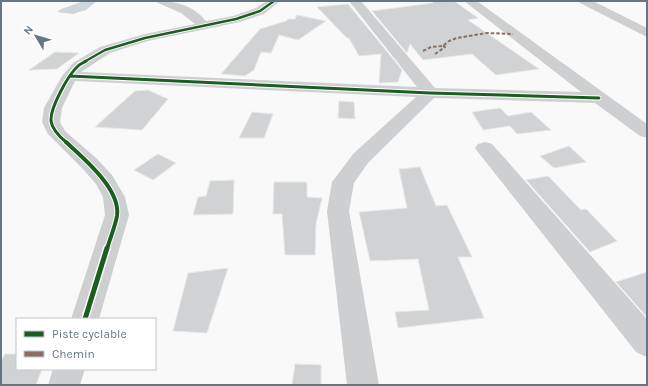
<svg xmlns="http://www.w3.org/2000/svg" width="648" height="386" viewBox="0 0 648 386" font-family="Karla,sans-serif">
<rect width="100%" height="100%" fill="#f9f9f9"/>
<path fill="#ced6d9" d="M84,1H97L86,10L73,14L57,12L61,9Z"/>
<path fill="#d0d2d3" stroke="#e8e8e8" d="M431,1H454L478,18L468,20L539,69L496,75L472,54L423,60L410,44L407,53L372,11L433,3Z
M348,4L402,70L398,82L379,83L381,54L359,56L349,38H347L317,7Z
M297,15L326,21L298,40L279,35L271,53L261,52L254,70L245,76L221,74L260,29L286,21L288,19H295Z
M55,52L79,53L57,69L29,70Z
M148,90L168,99L142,130L95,127L135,91Z
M339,101L354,102L355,119L338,118Z
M500,108L508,116L531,112L551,130L517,134L510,126L483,130L472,112Z
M252,112L273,114L264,138H239Z
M569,146L586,162L554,168L540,156Z
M158,154L176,163L153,180L134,170Z
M420,167L436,206L447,205L472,257H458L484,318L398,328L395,312L429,310L418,259L370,261L359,212L407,208L399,169Z
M548,176L581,210L586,209L617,241L590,252L526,180Z
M234,180L233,214L193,215L198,197L206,196L210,181Z
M274,182H307V197L322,198L316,224L315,255H285L282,214H273Z
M228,268L207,333L173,331L188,273Z
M647,272V317L616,282Z
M5,354H17V369H42L36,385H1V361Z
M295,364L321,365V385H292Z"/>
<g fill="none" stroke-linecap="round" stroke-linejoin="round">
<path fill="#cecfd0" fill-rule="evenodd" d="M156,1C176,1 193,5 206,21L233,16L256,8L267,1H280L264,14L240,22L148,41L110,53L81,72L417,87L349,1H361L435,88L581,92L464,1H477L647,124V138L640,136L595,103L434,98L368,163L354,183L349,211L379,385H347L327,211L332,182L354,153L416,97L75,81L62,108L60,122L65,131L96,158L112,175L125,197L129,215L99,319H71L105,215L103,197L96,184L82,168L48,134L42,122L44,108L62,76L73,63L100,47L145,34L195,24L181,13L158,3Z
M578,1H593L647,28V37L580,3Z
M485,142L492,144L647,319V357L636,352L478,152L475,148L478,144Z
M53,369H85L80,385H48Z"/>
<path stroke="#8d6e63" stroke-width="2" stroke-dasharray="3.5 2" stroke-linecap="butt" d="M423,51L431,47L443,46L449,41L457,38L487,33L513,34
M435,54L445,47L443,46"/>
<g stroke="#fff" stroke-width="4">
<path id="cycleway-far3" d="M84,62L105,50L145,38L236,19L260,11L274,1"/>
</g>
<g stroke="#fff" stroke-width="5">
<path id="cycleway-far2" d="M70,76L430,93L599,98
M67,143C61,138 52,130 51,121C50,108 68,75 78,66C80,64 83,63 86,61"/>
</g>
<g stroke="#fff" stroke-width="6">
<path id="cycleway-far1" d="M66,142C84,159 121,189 117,216C115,227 110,238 107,249"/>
</g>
<g stroke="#fff" stroke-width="8">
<path id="cycleway" d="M85,319L107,248"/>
</g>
<use href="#cycleway-far3" stroke="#1b5e20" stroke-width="2.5"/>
<use href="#cycleway-far2" stroke="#1b5e20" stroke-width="3"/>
<use href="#cycleway-far1" stroke="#1b5e20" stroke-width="4"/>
<use href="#cycleway" stroke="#1b5e20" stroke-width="5"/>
</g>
<rect width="648" height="386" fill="none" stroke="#657683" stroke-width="4"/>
<rect x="16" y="318" width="140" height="52" fill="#ffffff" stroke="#c1c8cd"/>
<rect x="24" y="331" width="20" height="6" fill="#1b5e20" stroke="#c1c8cd"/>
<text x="52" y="338" font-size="12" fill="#657683">Piste cyclable</text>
<rect x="24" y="351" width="20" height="6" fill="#8d6e63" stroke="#c1c8cd"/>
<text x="52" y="358" font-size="12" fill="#657683">Chemin</text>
<g transform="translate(36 36) rotate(308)" stroke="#ffffff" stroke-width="3" paint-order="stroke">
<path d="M0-3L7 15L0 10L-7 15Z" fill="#657683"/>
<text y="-6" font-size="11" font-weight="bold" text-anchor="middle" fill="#657683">N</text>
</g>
</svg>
